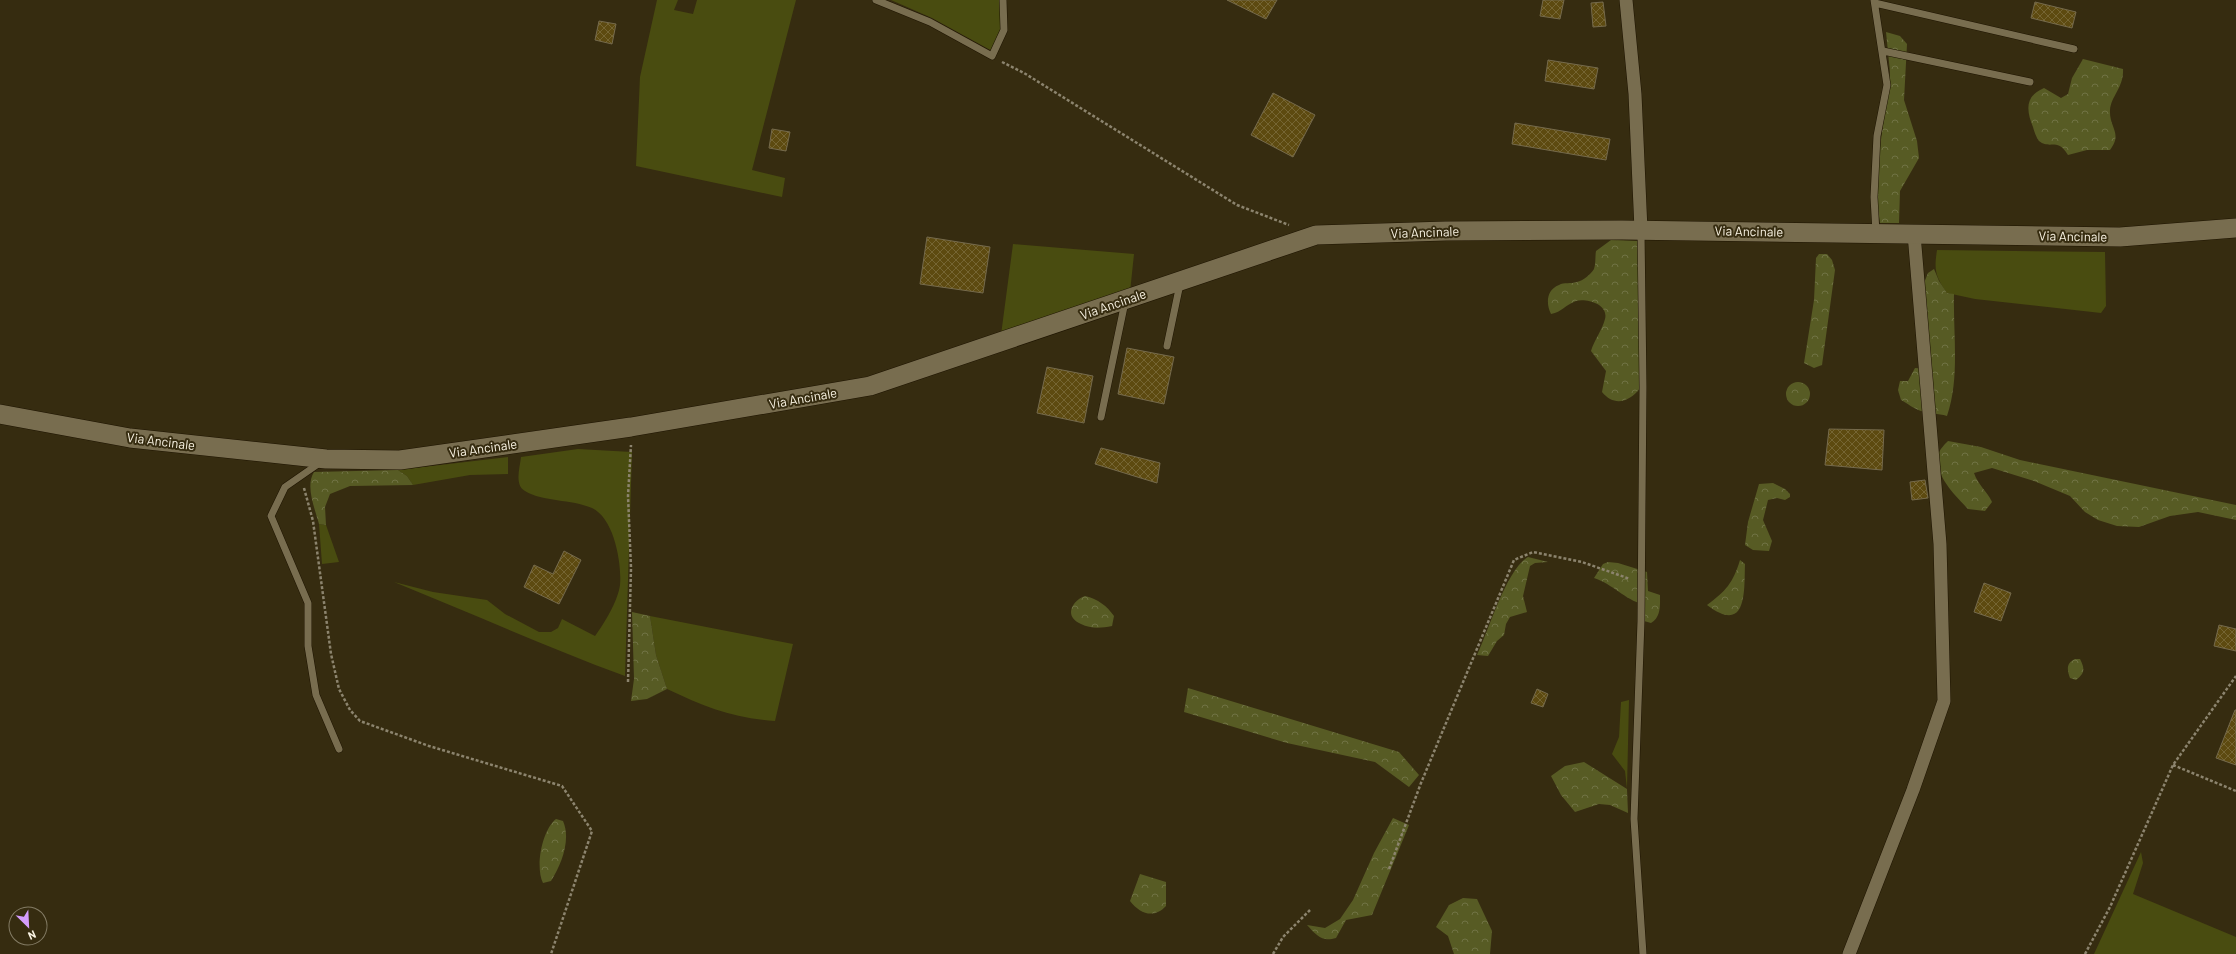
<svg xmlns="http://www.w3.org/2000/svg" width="2236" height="954" viewBox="0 0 2236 954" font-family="Barlow,sans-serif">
<defs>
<pattern id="forest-crowns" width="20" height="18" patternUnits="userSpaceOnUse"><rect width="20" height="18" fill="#575b24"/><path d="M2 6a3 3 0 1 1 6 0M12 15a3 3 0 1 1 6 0" fill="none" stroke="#707344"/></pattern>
<pattern id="building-cross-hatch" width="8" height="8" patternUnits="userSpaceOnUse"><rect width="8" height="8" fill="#5d4a10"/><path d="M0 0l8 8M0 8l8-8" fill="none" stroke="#756533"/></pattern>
</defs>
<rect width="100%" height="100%" fill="#362c10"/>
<path fill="#494c10" d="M657,0H678L674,10L693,14L697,0H796L752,170L785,178L782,197L636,166L640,77Z
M891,0H1003V30L994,52L932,18Z
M1013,244L1134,254L1130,292L1001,335Z
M1937,250L2105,252L2106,306L2101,313L1975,299L1947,293C1935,276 1934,270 1937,250Z
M578,449L632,452L625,676C546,647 471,613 394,582L433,592L487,600L505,614L539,632H551L558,628L562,619L595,636C604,624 618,601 620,585C622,563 614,518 592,508C571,499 543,502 525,491C514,485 520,467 521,457Z
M508,457V474L470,475L413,485L407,476L398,470Z
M319,524L326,525L339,562L322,564Z
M650,616L793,644L775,721C733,718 705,707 667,689L656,655Z
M1629,700L1627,789L1625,771L1612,754L1619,737L1621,702Z
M2141,852L2143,863L2133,894L2236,937V954H2094Z"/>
<path fill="url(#forest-crowns)" d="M1886,32L1900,36L1907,44L1904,100L1917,141L1919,158L1900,191L1899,223H1880L1877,204L1879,155L1890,72Z
M2083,59L2123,69C2124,87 2111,96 2110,110C2109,128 2123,133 2110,150H2087L2068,155C2057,137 2050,150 2039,141C2036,137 2034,131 2033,127C2026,110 2025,96 2044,88L2061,98L2068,94L2072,78Z
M1611,240L1638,241L1640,388C1630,402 1614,407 1602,392L1606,371L1591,351C1594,341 1603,328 1605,319C1609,304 1586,298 1576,301C1565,305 1562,312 1551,314C1546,304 1546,290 1559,285C1564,282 1571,284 1577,282C1583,281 1591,274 1594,269C1596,264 1595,256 1596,251Z
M1819,254H1827L1832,260L1835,270L1822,365L1814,368L1804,363L1814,300L1816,258Z
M1934,269L1939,281L1947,293L1954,294C1953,334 1960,378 1947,416C1938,413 1929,414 1921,411C1914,409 1907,403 1901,400L1898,390L1900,381H1908L1915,368L1927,369L1924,283L1928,273Z
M1786 394a12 12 0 1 1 24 0a12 12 0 1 1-24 0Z
M1948,441L1981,447L2020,460L2236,505V520L2198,512L2170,516L2139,527L2117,526L2098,520L2085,512L2070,496L2034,481L1992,468L1974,473C1978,485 1987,491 1992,502L1985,511L1968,509C1955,495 1933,475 1939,453C1940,449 1945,444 1948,441Z
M398,470L407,476L413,485L350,486L330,494L325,507L326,525L319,524C315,509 305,486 314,472Z
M1773,483L1785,489L1790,494V497L1785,500L1777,498L1768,500L1763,520L1772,541L1769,551L1753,550L1745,545L1748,522L1759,484Z
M1528,557L1548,562L1535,563L1530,566L1523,596L1527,612L1510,617L1506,624L1504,635L1497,641L1488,656L1477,655C1489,630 1506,570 1528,557Z
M1740,560L1745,564C1744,589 1748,636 1707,605C1726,591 1733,583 1740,560Z
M1608,562L1618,563L1647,572L1648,591L1660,595C1660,606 1661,617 1651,623L1644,621L1643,604C1625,600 1613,584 1594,578L1603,564Z
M1085,596C1098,599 1107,606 1114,616L1112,626C1101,628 1091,629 1081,624C1064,617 1071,601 1085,596Z
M632,612L650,616L656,655L667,689L647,699L631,701L634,679Z
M2075,659H2080C2085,669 2085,673 2076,680L2070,678C2067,670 2066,663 2075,659Z
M1188,688L1399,752L1419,775L1409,787L1375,762L1287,743L1184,712Z
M1584,762L1627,789L1628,813L1610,805L1599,804L1575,812L1561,795L1551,776L1565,766Z
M1393,818L1409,825L1372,915L1346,920L1336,938C1322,942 1317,936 1307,925L1325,928L1340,919L1353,900L1374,853Z
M556,819L563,821C571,839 562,864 551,881L543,883C535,867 542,830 556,819Z
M1140,874L1166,882V906C1154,919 1140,914 1130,901Z
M1463,898L1477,899L1492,931L1490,954H1454L1448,936L1436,927L1449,905Z"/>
<path fill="url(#building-cross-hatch)" stroke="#756a4c" d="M1227,0H1277L1266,19Z
M1543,0H1564L1560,19L1540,16Z
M1603,2L1606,26L1593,27L1591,3Z
M2035,2L2076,12L2072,28L2031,18Z
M599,21L616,24L612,44L595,40Z
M1548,60L1598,68L1594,89L1545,81Z
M1273,93L1315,115L1293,157L1251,135Z
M1515,123L1610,139L1606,160L1512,144Z
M772,129L790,132L786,151L769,148Z
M927,237L990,247L983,293L920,284Z
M1127,348L1174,357L1164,404L1118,394Z
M1047,367L1093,376L1084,423L1037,413Z
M1829,429L1884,430L1882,470L1825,465Z
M1101,448L1160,463L1157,483L1095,464Z
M1925,480L1928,498L1912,500L1910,482Z
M564,551L581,560L559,604L524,587L534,565L553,574Z
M1984,583L2011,593L2001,621L1974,612Z
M2219,625L2236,629V651L2214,646Z
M1537,689L1548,694L1543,707L1531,703Z
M2235,710H2236V765L2216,758Z"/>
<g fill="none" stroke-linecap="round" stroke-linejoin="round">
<g stroke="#1e1400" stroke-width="8">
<path id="lane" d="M876,0L930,22L992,56L1004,30L1003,0
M1874,0L1887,85L1877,136L1874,197L1876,233
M1875,3L2074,49
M1883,51L2030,82
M1641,231L1643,387L1641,621L1634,819L1643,954
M1167,346L1180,284
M1101,417L1125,302
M321,462L285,487L271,516L308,603V646L316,695L339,749"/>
</g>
<g stroke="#1e1400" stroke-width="14">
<path id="street" d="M1626,0L1635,94L1641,230
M1849,954L1913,790L1944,701L1940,544L1914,234"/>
</g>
<g stroke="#1e1400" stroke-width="20">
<path id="secondary" d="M0,414L130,438L326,459L400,460L631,427L870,386L1316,235L1446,231L1622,230L2120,237L2236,228"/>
</g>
<path stroke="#8c846e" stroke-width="2.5" stroke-dasharray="3 2" stroke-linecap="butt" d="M1002,62L1024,73L1237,205L1289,225
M304,488L313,521L331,654L339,689L350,710L360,721L429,746L562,786L592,831L551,954
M628,682L631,568L628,496L631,445
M2173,765L2236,791
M1389,869L1421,783L1514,560L1533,552L1582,562L1630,579
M1273,954L1283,937L1310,910
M2085,954L2110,907L2173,765L2236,676"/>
<use href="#lane" stroke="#786d4f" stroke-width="7"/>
<use href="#street" stroke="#786d4f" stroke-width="13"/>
<use href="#secondary" stroke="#786d4f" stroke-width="19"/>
</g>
<g text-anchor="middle" stroke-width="4" stroke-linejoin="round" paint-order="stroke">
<g font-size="13" fill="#faf4e4" stroke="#362c10">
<text transform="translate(1749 231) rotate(1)" y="5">Via Ancinale</text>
<text transform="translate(1425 232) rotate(-2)" y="5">Via Ancinale</text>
<text transform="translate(2073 236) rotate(1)" y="5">Via Ancinale</text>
<text transform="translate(1113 304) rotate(-19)" y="5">Via Ancinale</text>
<text transform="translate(803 398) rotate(-10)" y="5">Via Ancinale</text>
<text transform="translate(161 441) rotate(7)" y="5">Via Ancinale</text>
<text transform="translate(483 448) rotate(-8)" y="5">Via Ancinale</text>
</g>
</g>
<g transform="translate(28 926) rotate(156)"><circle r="19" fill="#362c10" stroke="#847c65"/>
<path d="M0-3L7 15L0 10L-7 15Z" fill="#d49cfc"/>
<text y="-6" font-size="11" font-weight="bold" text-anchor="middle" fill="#faf4e4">N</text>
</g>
</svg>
